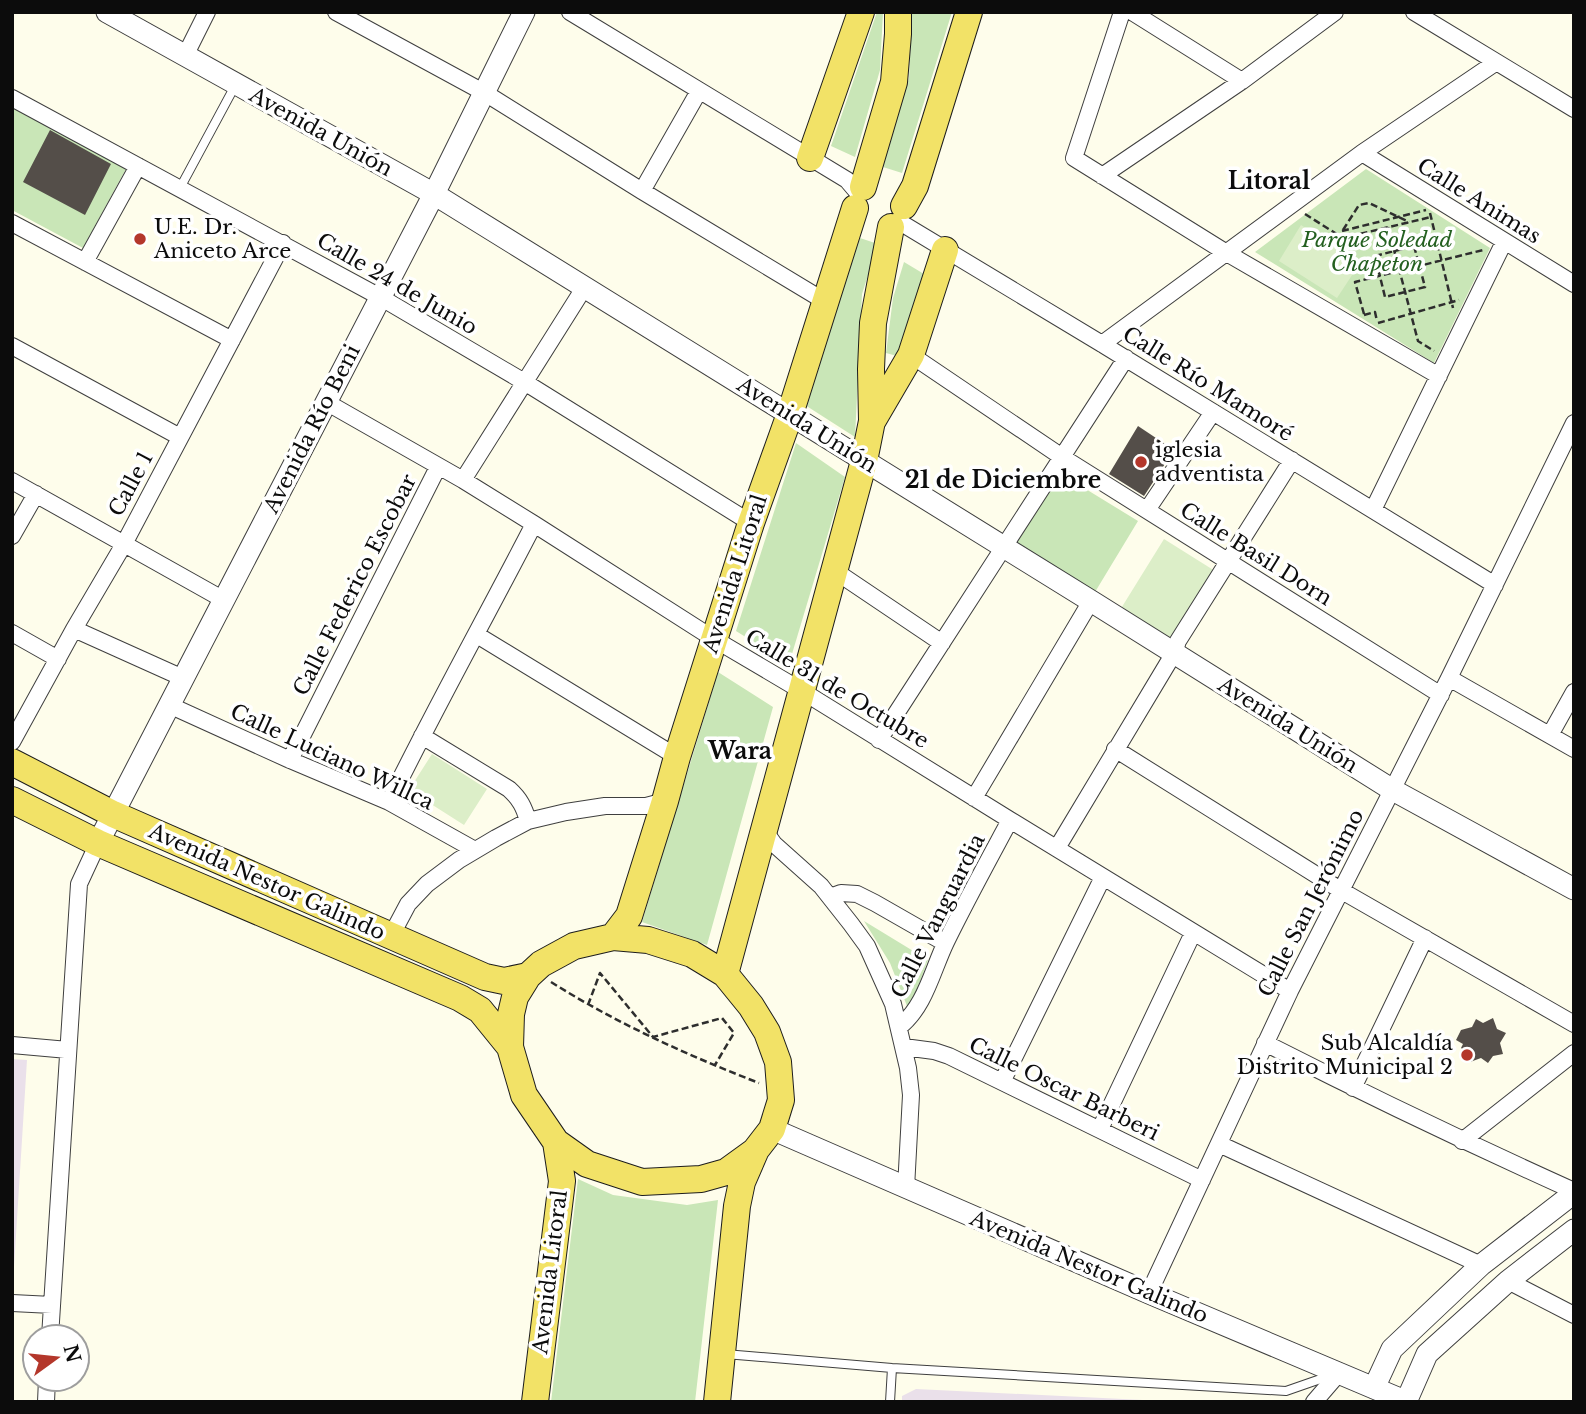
<svg xmlns="http://www.w3.org/2000/svg" width="1586" height="1414" viewBox="0 0 1586 1414" font-family="'Libre Baskerville',serif">
<rect width="100%" height="100%" fill="#fefdeb"/>
<path fill="#eae0ea" d="M12,1059L27,1060L13,1283H12Z
M916,1389L1184,1402H902V1396Z"/>
<path fill="#c9e6b7" d="M877,12H883L880,70L855,157L831,146Z
M912,12H952L902,173L883,167L909,78Z
M12,103L127,167L83,248L12,210Z
M1366,169L1490,248L1434,363L1255,252Z
M860,238L878,244L862,294L855,437L805,405Z
M904,262L924,274L897,356L886,353L893,298Z
M796,443L845,477L789,664L736,631Z
M1058,472L1138,521L1092,597L1012,549Z
M718,672L773,707L707,945L642,922Z
M864,921L928,960L909,1011L890,963Z
M578,1179L613,1195L687,1205L718,1200L695,1402H551Z"/>
<path fill="#dceec8" d="M1301,225L1360,263L1337,298L1279,261Z
M1164,539L1215,571L1171,643L1120,610Z
M432,754L487,789L464,825L409,790Z"/>
<path fill="#544e49" d="M50,130L111,164L85,215L23,182Z
M1138,426L1174,450L1144,496L1109,474Z
M1493,1018L1497,1029L1506,1033L1500,1043L1503,1054L1493,1056L1488,1063L1481,1058L1470,1062L1468,1053L1461,1048L1463,1044L1456,1040L1461,1030L1472,1027L1476,1019L1483,1023Z"/>
<g fill="none" stroke-linecap="round" stroke-linejoin="round">
<g stroke="#3f3f3f" stroke-width="10">
<path id="service" d="M180,188L236,84
M725,1354L892,1368L1286,1391L1332,1375
M890,1402L892,1368"/>
</g>
<g stroke="#3f3f3f" stroke-width="18">
<path id="minor" d="M336,12L485,93L642,191L826,302
M570,12L847,180L858,193
M1122,12L1074,158L1225,252L1439,376
M1132,12L1242,81
M1414,12L1574,109
M185,56L207,12
M12,98L380,297L526,383L751,523
M1362,153L1574,284
M1102,176L1242,81L1335,12
M642,191L699,91
M898,221L1102,344L1495,585
M12,223L232,340
M85,262L138,166
M1102,344L1362,153L1495,63
M12,346L180,437
M911,355L1062,457L1441,695
M326,402L463,480L534,524L714,639L802,691L1010,820L1290,991
M463,480L584,288
M12,481L224,600
M1147,510L1213,412
M1373,510L1504,242
M12,536L36,494
M835,571L942,643
M74,629L183,678
M12,633L58,659
M477,635L677,757
M1449,678L1574,749
M169,705L290,760L389,802L475,850
M1550,735L1574,692
M422,736L509,789C520,799 524,807 528,821
M879,740L1126,358
M12,742L74,629L124,544L283,243
M1115,749L1342,891L1574,1024
M290,760L438,467
M974,798L1091,601
M389,802C435,708 486,617 534,524
M764,830L774,844L821,886L851,924L867,946L893,1004L908,1068L911,1095L906,1188
M1057,848L1174,653L1178,641L1292,460
M830,897L841,893L857,894L875,903L945,943
M391,936L408,904L427,884L459,860L496,838L528,821L566,812L605,806H646L665,801
M899,1027C925,1007 932,971 946,942C966,901 988,861 1010,820
M1265,1043C1367,1095 1470,1144 1574,1191
M12,1045L68,1050
M904,1047L934,1051L949,1056L1202,1180
M1002,1082L1103,877
M1353,1088L1425,938
M1100,1129L1193,933
M1462,1141L1574,1053
M1219,1144L1481,1265
M1508,1281L1574,1315
M1149,1293L1290,991L1449,678L1574,423
M12,1303L52,1305
M50,1337L79,884L98,843
M46,1402L47,1379
M1314,1402L1339,1373"/>
</g>
<g stroke="#3f3f3f" stroke-width="23">
<path id="tertiary" d="M107,12L434,194L1091,601L1391,789L1574,889
M98,843L434,194L524,12
M772,1129L1149,1293L1407,1402
M1374,1388L1392,1349L1481,1265L1574,1193
M1406,1402L1427,1354L1508,1281L1574,1230"/>
</g>
<g stroke="#1d1d1d" stroke-width="28">
<path id="primary" d="M810,158L861,12
M863,187L894,82L898,34V12
M904,206L915,186L969,12
M873,420L911,355L945,250
M12,762L113,814L485,977L504,981L528,976
M12,800L98,843L460,998L480,1010L510,1047
M613,937L648,940L692,954L725,974L751,1006L767,1032L778,1062L781,1100L772,1129L755,1151L726,1172L701,1179L642,1182L587,1164L556,1142L524,1095L510,1047L511,1014L515,997L528,976L541,964L574,946Z
M613,937L629,916L665,801L677,757L751,523L790,414L855,208
M725,974L864,461L872,421L871,369L873,323L891,227
M535,1402L562,1181L556,1142
M717,1402L737,1206L742,1182L755,1152"/>
</g>
<path stroke="#2e2e2e" stroke-width="2.5" stroke-dasharray="7 3.5" stroke-linecap="butt" d="M1430,213L1453,308
M1305,214L1343,238L1431,217
M1388,227L1418,341L1434,351
M1343,230L1359,205L1369,203L1409,222
M1342,231L1426,210
M1414,246L1425,287L1385,297L1375,256Z
M1364,314L1355,282L1483,250
M1364,315L1375,312L1377,321
M1378,323L1459,300
M551,982C616,1023 687,1055 759,1083
M588,1005L600,973L653,1037L722,1018L734,1033L715,1065"/>
<use href="#service" stroke="#fff" stroke-width="8"/>
<use href="#minor" stroke="#fff" stroke-width="16"/>
<use href="#tertiary" stroke="#fff" stroke-width="21"/>
<use href="#primary" stroke="#f2e267" stroke-width="26"/>
</g>
<g fill="#b4372b" stroke="#fff" stroke-width="2.5">
<circle cx="140" cy="239" r="7"/>
<circle cx="1141" cy="462" r="7"/>
<circle cx="1467" cy="1055" r="7"/>
</g>
<g text-anchor="middle" stroke-width="7" stroke-linejoin="round" paint-order="stroke">
<g font-size="21" fill="#0c0c0c" stroke="#fff">
<text transform="translate(321 132) rotate(29)" y="7">Avenida Unión</text>
<text transform="translate(1479 201) rotate(32)" y="7">Calle Animas</text>
<text transform="translate(397 284) rotate(30)" y="7">Calle 24 de Junio</text>
<text transform="translate(1208 384) rotate(32)" y="7">Calle Río Mamoré</text>
<text transform="translate(807 425) rotate(32)" y="7">Avenida Unión</text>
<text transform="translate(312 429) rotate(-63)" y="7">Avenida Río Beni</text>
<text transform="translate(131 484) rotate(-62)" y="7">Calle 1</text>
<text transform="translate(1256 554) rotate(32)" y="7">Calle Basil Dorn</text>
<text transform="translate(735 574) rotate(-72)" y="7">Avenida Litoral</text>
<text transform="translate(355 585) rotate(-63)" y="7">Calle Federico Escobar</text>
<text transform="translate(837 689) rotate(31)" y="7">Calle 31 de Octubre</text>
<text transform="translate(1288 725) rotate(32)" y="7">Avenida Unión</text>
<text transform="translate(332 757) rotate(25)" y="7">Calle Luciano Willca</text>
<text transform="translate(267 882) rotate(24)" y="7">Avenida Nestor Galindo</text>
<text transform="translate(1311 903) rotate(-63)" y="7">Calle San Jerónimo</text>
<text transform="translate(938 916) rotate(-63)" y="7">Calle Vanguardia</text>
<text transform="translate(1064 1089) rotate(26)" y="7">Calle Oscar Barberi</text>
<text transform="translate(1089 1267) rotate(23)" y="7">Avenida Nestor Galindo</text>
<text transform="translate(550 1272) rotate(-83)" y="7">Avenida Litoral</text>
</g>
<g font-size="21" fill="#0c0c0c" stroke="#fff" text-anchor="start">
<text x="154" y="234">U.E. Dr.<tspan x="154" dy="24">Aniceto Arce</tspan></text>
<text x="1155" y="457">iglesia<tspan x="1155" dy="24">adventista</tspan></text>
<text x="1453" y="1050" text-anchor="end">Sub Alcaldía<tspan x="1453" dy="24">Distrito Municipal 2</tspan></text>
</g>
<g font-size="21" font-style="italic" fill="#246020" stroke="#fff">
<text x="1377" y="247">Parque Soledad<tspan x="1377" dy="24">Chapeton</tspan></text>
</g>
<g font-size="23" font-weight="bold" fill="#0c0c0c" stroke="#fff">
<text x="1269" y="189">Litoral</text>
<text x="1003" y="488">21 de Diciembre</text>
<text x="740" y="759">Wara</text>
</g>
</g>
<rect width="1586" height="1414" fill="none" stroke="#0c0c0c" stroke-width="28"/>
<g transform="translate(56 1358) rotate(75)"><circle r="33" fill="#ffffff" stroke="#9e9e9e" stroke-width="2"/>
<path d="M0-5L12 26L0 18L-12 26Z" fill="#b4372b"/>
<text y="-10" font-size="19" font-weight="bold" text-anchor="middle" fill="#0c0c0c">N</text>
</g>
</svg>
